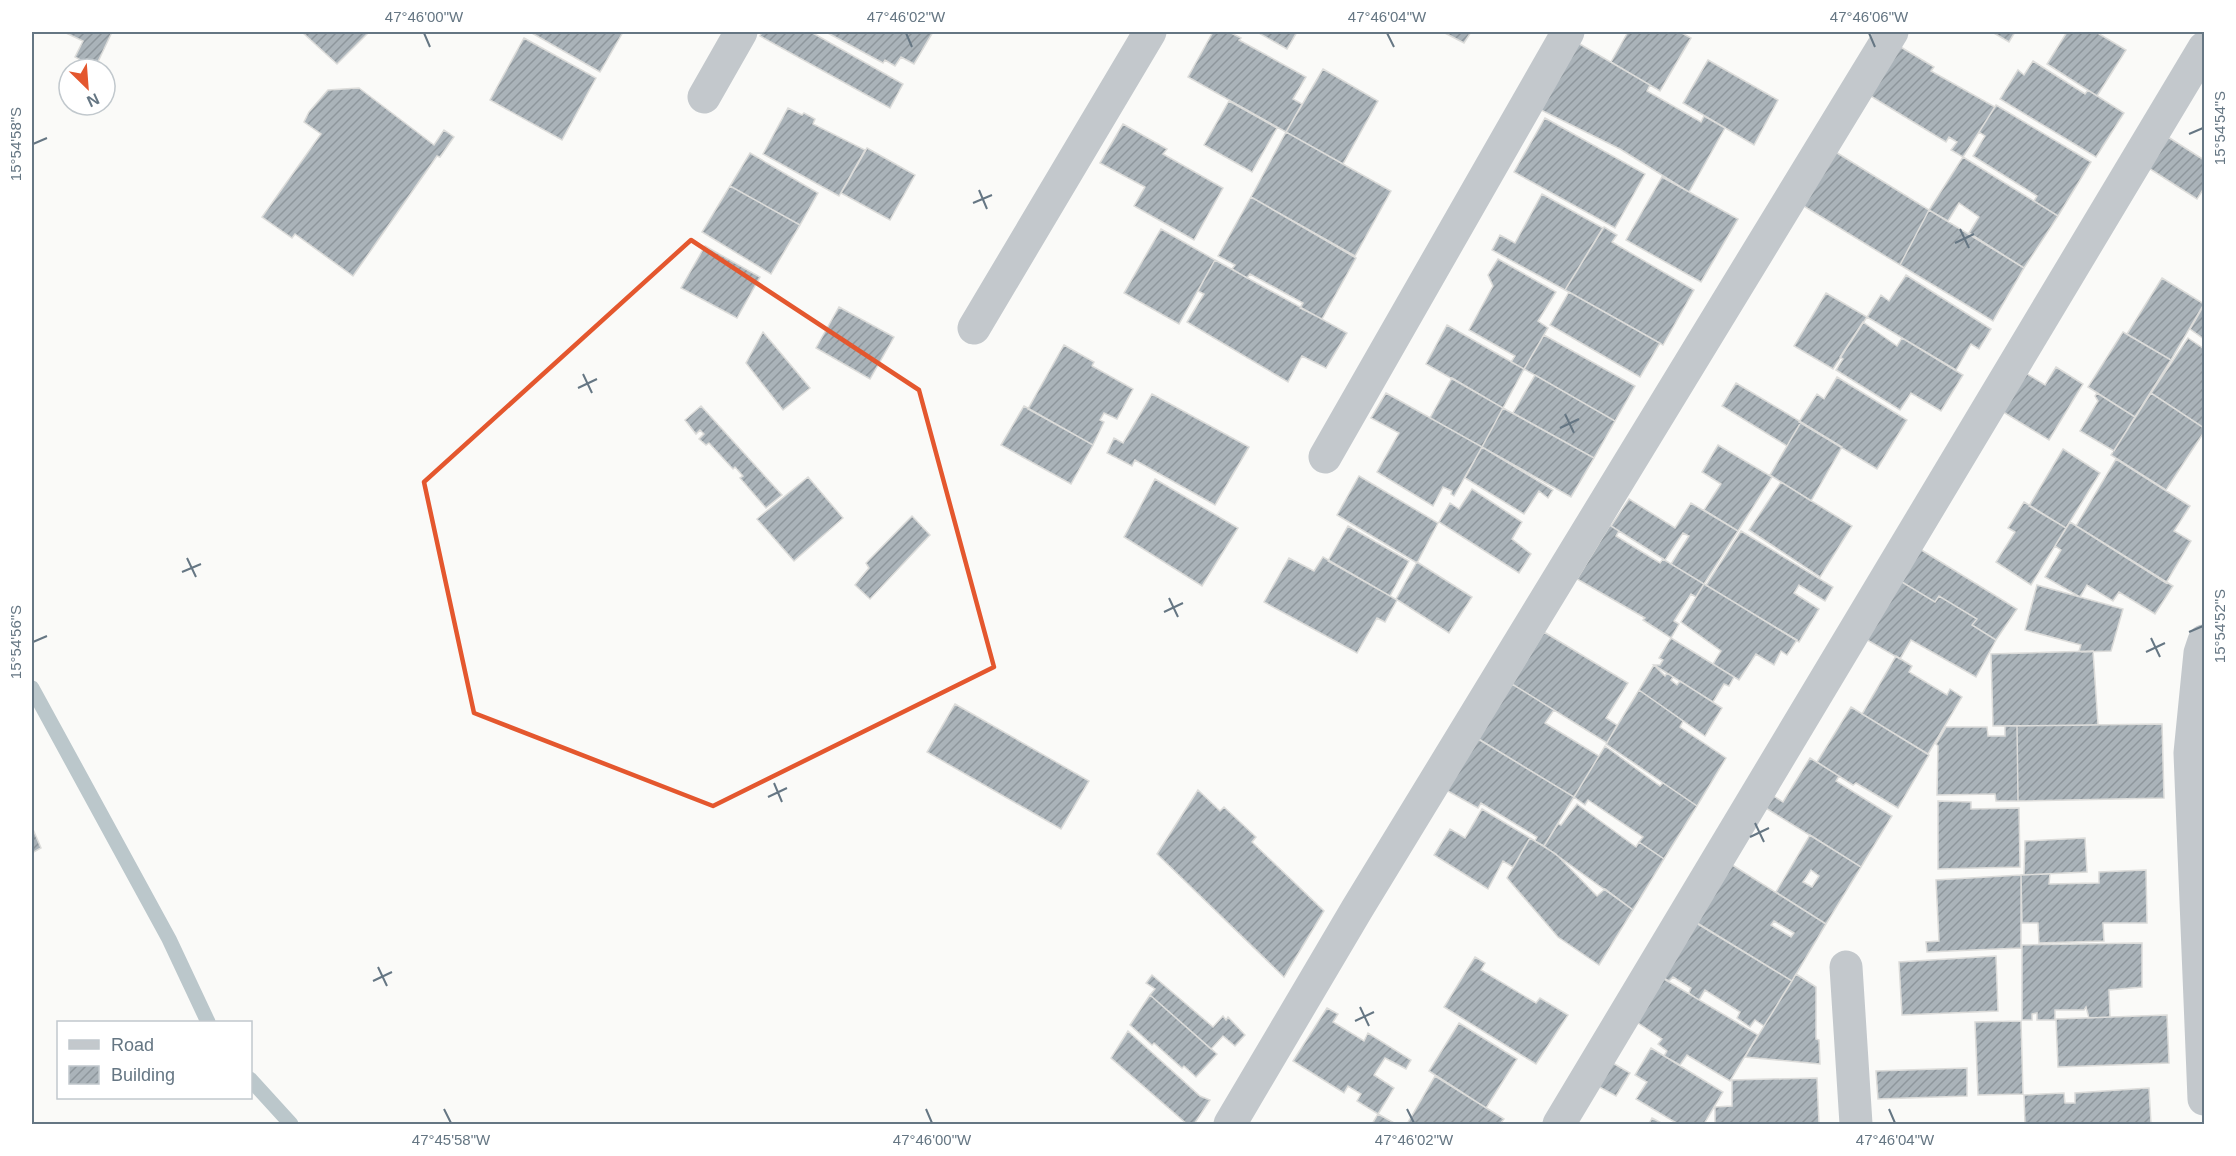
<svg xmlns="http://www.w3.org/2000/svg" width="2236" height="1156" viewBox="0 0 2236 1156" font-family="Arial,sans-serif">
<defs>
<pattern id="building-hatch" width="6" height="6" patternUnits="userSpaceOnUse" patternTransform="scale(1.5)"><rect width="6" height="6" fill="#aab3b9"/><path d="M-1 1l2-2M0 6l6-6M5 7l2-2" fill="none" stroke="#8e969c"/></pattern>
</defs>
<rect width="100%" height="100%" fill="#fafaf8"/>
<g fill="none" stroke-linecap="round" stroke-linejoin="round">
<path stroke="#bbc7cb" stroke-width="15" d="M32,688L169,939L208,1022
M250,1079L291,1124"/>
</g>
<path fill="url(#building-hatch)" stroke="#dcdcda" stroke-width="1.5" fill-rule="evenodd" d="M64,32H112L95,68L75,57L83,41Z
M302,32H369L337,64Z
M530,32H623L600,72Z
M762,32H811L903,84L890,108L760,36Z
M826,32H933L914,64L901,57L895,66L885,60L883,63Z
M1213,32H1229L1241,38L1239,40L1306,77L1293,99L1302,104L1286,132L1188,77Z
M1257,32H1297L1287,49Z
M1443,32H1471L1464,43Z
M1628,32H1680L1691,38L1660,91L1611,62Z
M1992,32H2015L2009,42Z
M2067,32H2096L2126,50L2097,96L2047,64Z
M524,38L596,78L562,140L490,100Z
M1578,43L1650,85L1647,91L1701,122L1704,116L1725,128L1689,192L1620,149L1541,110Z
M1899,46L1934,67L1931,71L1995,107L1963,157L1951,150L1957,142L1949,137L1946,142L1869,95Z
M1708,60L1778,100L1754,145L1683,103Z
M2033,61L2085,94L2088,90L2124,113L2096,157L2000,99L2018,70L2024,75Z
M1323,69L1378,101L1343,164L1286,132Z
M359,88L434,145L444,130L454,137L440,157L437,156L353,276L295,234L292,238L262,217L321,134L304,122L309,112L328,90Z
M1229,101L1277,128L1252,172L1204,145Z
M1996,105L2091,162L2058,216L2034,201L2037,196L1973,156L1985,136L1979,132Z
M788,108L802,115L804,113L815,119L813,124L865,150L839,196L763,154Z
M1545,118L1645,174L1615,228L1514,172Z
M1123,124L1167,149L1163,154L1223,188L1194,240L1134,206L1145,187L1100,163Z
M1286,132L1391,191L1355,256L1251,197Z
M2168,137L2204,160V188L2197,199L2147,167Z
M867,148L915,175L890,220L841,193Z
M1834,151L1929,210L1900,265L1802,205Z
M750,153L818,193L800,225L730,186Z
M1963,157L2058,216L2024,268L1969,233L1979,217L1959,203L1948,221L1929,210Z
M1662,177L1738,219L1701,282L1626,240Z
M730,186L800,225L771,274L702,232Z
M1542,194L1603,228L1565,290L1492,250L1500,235L1515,243Z
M1251,197L1356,258L1322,319L1300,308L1303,303L1250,274L1247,278L1232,269L1235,265L1218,256Z
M1929,210L2024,268L1993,321L1900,265Z
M1604,227L1617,235L1612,242L1694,290L1663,345L1565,290Z
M1161,229L1215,260L1179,324L1124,293Z
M705,246L760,277L737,318L681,288Z
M1498,259L1556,292L1538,321L1548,328L1524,369L1511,362L1515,356L1469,330L1493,286L1488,275Z
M1215,260L1347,333L1326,368L1302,356L1288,382L1187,322L1204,294L1198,291Z
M1906,275L1991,329L1979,349L1971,344L1956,370L1867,317L1881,295L1889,301Z
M2162,278L2204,304L2171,360L2127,334Z
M1569,292L1660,343L1640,377L1550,325Z
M1826,293L1867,317L1833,369L1794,346Z
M2204,305V339L2190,329Z
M839,307L894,337L870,379L816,348Z
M1863,322L1897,346L1902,338L1963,375L1941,411L1911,393L1900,410L1836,370L1843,359L1840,357Z
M1447,325L1524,369L1503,408L1426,364Z
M763,332L810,388L783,410L746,363Z
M2123,332L2171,360L2135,417L2088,387Z
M1544,335L1635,386L1615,421L1524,369Z
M2188,338L2204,349V428L2151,393Z
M1064,345L1094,362L1092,366L1133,389L1117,419L1104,413L1100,420L1104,422L1093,445L1028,409Z
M2056,367L2083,384L2049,440L2000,410L2024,372L2045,385Z
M1535,375L1615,421L1594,458L1513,413Z
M1837,377L1907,420L1877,469L1799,422L1817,394L1824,399Z
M1452,378L1503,408L1482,447L1430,418Z
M1736,383L1801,422L1787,446L1722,406Z
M1386,393L1482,447L1454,496L1451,494L1452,491L1443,487L1433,506L1377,472L1399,433L1371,418Z
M2097,393L2135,417L2114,451L2080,431L2098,401L2095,396Z
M2151,393L2204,428V432L2166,490L2111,455Z
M1152,394L1249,447L1215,505L1135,460L1132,466L1107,453L1114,438L1123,443Z
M701,406L782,495L766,508L740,478L743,476L735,467L733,469L709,443L706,445L699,439L704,434L700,430L696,434L685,420Z
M1024,406L1093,445L1071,484L1001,445Z
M1503,408L1594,458L1571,497L1482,447Z
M1801,422L1842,447L1811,501L1770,475Z
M1718,445L1772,477L1738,531L1704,510L1721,484L1702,472Z
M1482,447L1553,490L1548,498L1539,491L1524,514L1465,478Z
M2063,449L2100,473L2066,528L2029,506Z
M2116,459L2190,506L2174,531L2191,541L2166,583L2076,526Z
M1359,476L1438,523L1417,563L1337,515Z
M808,477L843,518L794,561L757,519Z
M1155,479L1238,528L1202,586L1124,537Z
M1781,482L1852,526L1820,577L1749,530Z
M1472,489L1522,522L1512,539L1531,554L1519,573L1439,522L1450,503L1459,509Z
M1629,499L1675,528L1691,503L1738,531L1704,584L1671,564L1689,536L1683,533L1665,560L1611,526Z
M2024,502L2066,528L2031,585L1996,562L2015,532L2008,528Z
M912,516L930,535L870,599L855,585L869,568L866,563Z
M2070,522L2173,586L2155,614L2119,592L2113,601L2087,585L2080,597L2045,577L2061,550L2055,546Z
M1610,525L1619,531L1616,536L1660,563L1663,559L1704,584L1696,597L1691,594L1674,621L1679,624L1671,638L1643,620L1645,618L1577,579Z
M1348,526L1409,561L1390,596L1328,561Z
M1741,531L1833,587L1825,601L1799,585L1794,593L1819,609L1799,642L1706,585Z
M1915,546L2017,609L1996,640L1972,625L1977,619L1939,596L1935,602L1897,579Z
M1323,557L1397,600L1385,622L1377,618L1357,653L1264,602L1289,558L1314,571Z
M1417,562L1472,597L1449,633L1396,599Z
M1897,579L1935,602L1939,596L1977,619L1972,625L1996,640L1976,677L1911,640L1900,659L1862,637Z
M1704,584L1797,640L1787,655L1781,651L1774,665L1756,654L1739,680L1713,664L1721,651L1681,622Z
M2037,585L2123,609L2111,651L2082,652L2079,651L2081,645L2025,630Z
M1544,632L1628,683L1606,718L1617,725L1607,743L1512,684Z
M1671,638L1734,677L1729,686L1724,684L1713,702L1654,665H1660L1663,660L1659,658Z
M2093,651L2098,725L1993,726L1991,654Z
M1896,656L1912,666L1909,672L1947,695L1950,689L1962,697L1928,754L1862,714Z
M1654,665L1665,676L1667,673L1673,677L1671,680L1677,685L1680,681L1722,708L1705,736L1639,690Z
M1512,684L1554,710L1545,723L1599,756L1574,797L1478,739Z
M1639,690L1683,721L1680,727L1726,758L1697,806L1606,744Z
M955,704L1089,781L1061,829L927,752Z
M1851,707L1929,755L1898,808L1856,783L1853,785L1817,762Z
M2162,724L2164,798L2018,801L2017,726Z
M2005,726H2017L2018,801H1996L1995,794L1937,795L1938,746L1936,744L1946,727H1987L1988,736H2005Z
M1477,738L1574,797L1544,846L1535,841L1537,837L1481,803L1478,808L1446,790Z
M1605,746L1660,786L1663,783L1697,806L1664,859L1639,842L1643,837L1588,800L1585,805L1574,797Z
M1810,758L1839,776L1836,781L1892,816L1861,867L1761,805L1769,793L1783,802Z
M1198,790L1220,811L1224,807L1256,837L1252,842L1324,911L1284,977L1157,854Z
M1938,801L1971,802V809L2019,808L2020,867L1938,869Z
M1577,804L1636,847L1639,842L1664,859L1633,910L1544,846L1558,824L1561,825Z
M1482,809L1530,838L1513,867L1503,861L1488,889L1434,855L1450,829L1465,838Z
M32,827L41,848L32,853Z
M1810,835L1861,867L1826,924L1776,892ZM1811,870L1819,876L1812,887L1803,882Z
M1530,838L1556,854L1597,896L1605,889L1633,910L1599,965L1558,937L1507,878Z
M2085,838L2087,872L2024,875L2025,841Z
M1726,861L1826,924L1792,981L1691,920ZM1774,921L1794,933L1791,937L1771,925Z
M2146,870L2147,923H2103L2104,941L2039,943L2038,923H2022L2021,875L2050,874L2049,884L2099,883V872Z
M2021,875V948L1927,952L1926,942L1939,941L1936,880Z
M1689,918L1792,981L1764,1026L1755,1020L1750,1027L1737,1018L1740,1012L1705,990L1699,1000L1689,993L1691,988L1673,977L1669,981L1654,973Z
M2142,943V987L2109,990L2110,1017L2089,1018L2086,1007L2084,1010H2055V1020H2037V1013L2032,1014V1020H2022V945Z
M1996,956L1998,1011L1902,1015L1899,962Z
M1475,957L1485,963L1481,970L1536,1003L1540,998L1568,1015L1536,1064L1444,1007Z
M1654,973L1758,1035L1730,1081L1687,1055L1680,1065L1664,1056L1667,1051L1658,1044L1662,1039L1629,1017Z
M1796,974L1816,987V1039L1819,1040L1820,1064L1745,1057Z
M1152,975L1213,1027L1223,1016L1226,1020L1228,1017L1245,1035L1235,1046L1223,1036L1211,1049L1150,995L1155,989L1146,983Z
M1150,995L1217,1054L1196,1077L1184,1066L1182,1068L1154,1043L1152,1045L1130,1025Z
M1327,1008L1338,1014L1333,1022L1364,1041L1368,1033L1411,1060L1406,1069L1385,1058L1374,1075L1394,1088L1378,1114L1357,1101L1361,1094L1348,1086L1344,1093L1293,1061Z
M2167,1015L2169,1063L2058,1067L2056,1019Z
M2021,1021L2023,1094L1978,1095L1975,1022Z
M1459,1023L1517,1059L1486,1108L1429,1071Z
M1128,1031L1200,1096L1210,1100L1194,1124H1187L1111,1058Z
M1651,1048L1723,1092L1704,1124H1678L1636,1099L1647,1082L1635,1075Z
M1606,1059L1630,1073L1616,1096L1592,1083Z
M1967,1068V1096L1878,1099L1876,1071Z
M1435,1076L1504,1119L1500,1124H1407Z
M1817,1078L1819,1124H1715V1107L1732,1106V1080Z
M2149,1088L2151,1124H2025L2024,1095L2064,1093L2065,1103H2075V1093Z
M1378,1114L1396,1124H1372Z
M1652,1118L1663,1124H1649Z"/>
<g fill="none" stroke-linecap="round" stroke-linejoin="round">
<path stroke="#c3c8cc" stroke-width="33" d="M704,97L741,32
M974,328L1150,32
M1325,457L1568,32
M2204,641L2200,653L2190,753L2204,1099
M1846,967L1856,1124
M1230,1124L1357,909L1892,32
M1559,1124L2204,48"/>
</g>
<path fill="none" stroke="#e4572e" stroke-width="4.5" stroke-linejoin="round" d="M691,240L919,390L994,667L713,806L474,713L424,482Z"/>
<path fill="none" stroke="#657683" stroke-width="2" d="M424,33L430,47M906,33L912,47M1387,33L1394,47M1869,33L1875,47M2189,134L2203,128M33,144L47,138M979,190L987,209M973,203L992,195M1960,229L1969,248M1955,243L1974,234M583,374L592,393M578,388L597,379M1565,414L1574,433M1560,428L1579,419M187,558L196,577M182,572L201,564M1169,598L1178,617M1164,612L1183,603M2189,632L2203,626M2151,638L2160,657M33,642L47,636M2146,652L2165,643M774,783L782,802M768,797L787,788M1755,823L1764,842M1750,837L1769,828M378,967L387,986M373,981L392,972M1360,1007L1369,1026M1355,1021L1374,1012M444,1109L451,1123M926,1109L932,1123M1407,1109L1414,1123M1889,1109L1895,1123"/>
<rect width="2236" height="1156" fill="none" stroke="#ffffff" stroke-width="66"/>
<rect x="57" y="1021" width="195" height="78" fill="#ffffff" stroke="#c1c8cd" stroke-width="1.5"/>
<rect x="69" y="1040" width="30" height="9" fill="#c3c8cc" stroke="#c1c8cd" stroke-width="1.5"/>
<text x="111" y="1051" font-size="18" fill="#657683">Road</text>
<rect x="69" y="1066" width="30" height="18" fill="url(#building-hatch)" stroke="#c1c8cd" stroke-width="1.5"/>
<text x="111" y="1081" font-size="18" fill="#657683">Building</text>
<g transform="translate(87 87) rotate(155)"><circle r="28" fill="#ffffff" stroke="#c1c8cd" stroke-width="1.5"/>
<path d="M0-4.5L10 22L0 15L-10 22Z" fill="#e4572e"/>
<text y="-9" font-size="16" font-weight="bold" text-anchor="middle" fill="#657683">N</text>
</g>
<rect x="33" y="33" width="2170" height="1090" fill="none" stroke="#657683" stroke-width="2"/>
<g font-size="15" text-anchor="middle" fill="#657683">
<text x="424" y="22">47°46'00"W</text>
<text x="906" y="22">47°46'02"W</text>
<text x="1387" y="22">47°46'04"W</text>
<text x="1869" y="22">47°46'06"W</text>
<text transform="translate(2220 128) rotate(-90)" y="5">15°54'54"S</text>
<text transform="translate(16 144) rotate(-90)" y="5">15°54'58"S</text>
<text transform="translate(2220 626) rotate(-90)" y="5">15°54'52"S</text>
<text transform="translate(16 642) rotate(-90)" y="5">15°54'56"S</text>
<text x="451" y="1145">47°45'58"W</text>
<text x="932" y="1145">47°46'00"W</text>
<text x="1414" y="1145">47°46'02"W</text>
<text x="1895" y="1145">47°46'04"W</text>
</g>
</svg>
